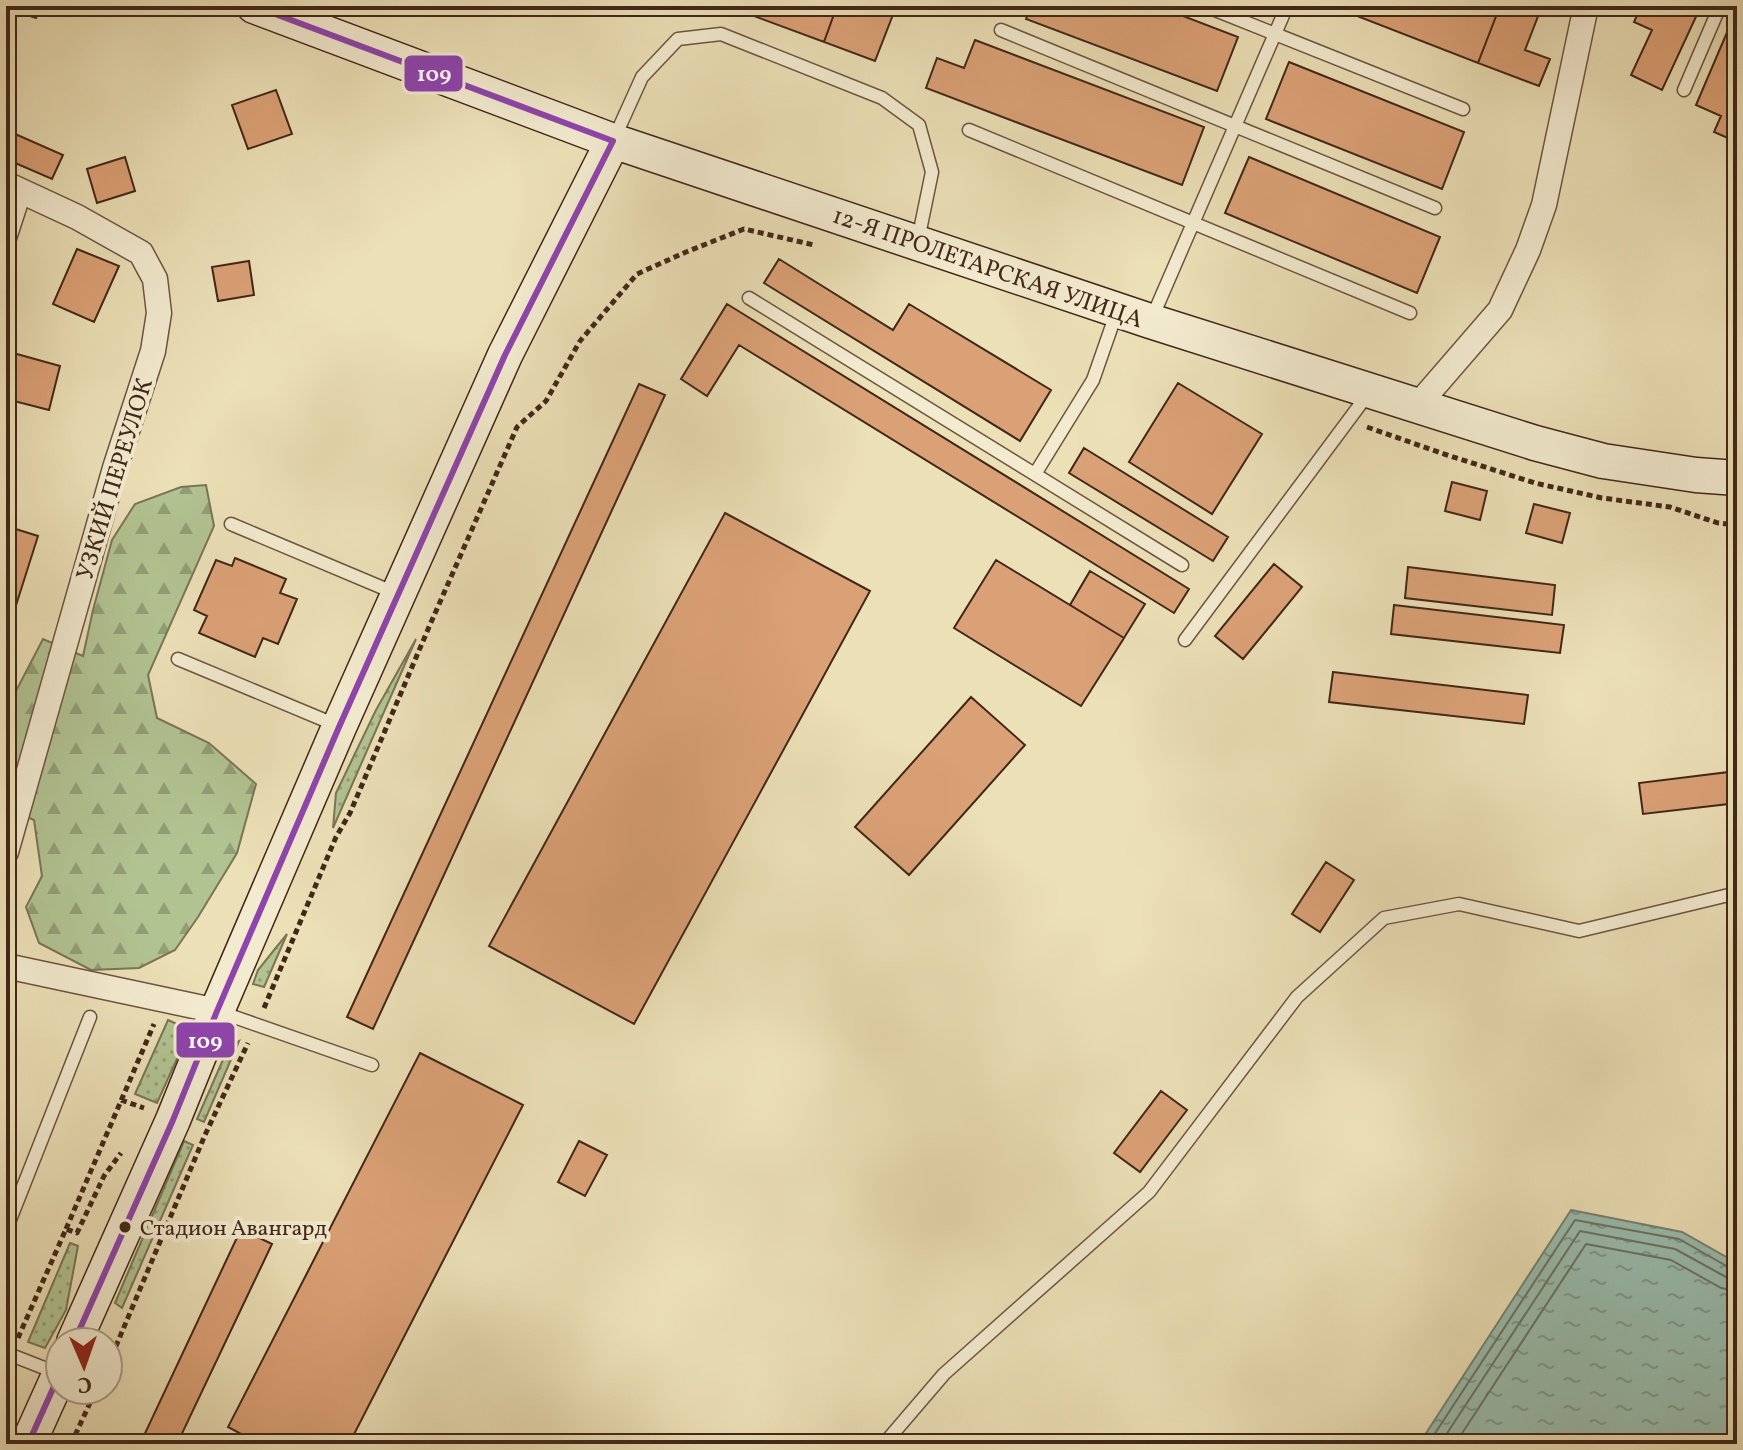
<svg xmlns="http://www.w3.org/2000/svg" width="1743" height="1450" viewBox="0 0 1743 1450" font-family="Vollkorn,serif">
<defs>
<pattern id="grass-dots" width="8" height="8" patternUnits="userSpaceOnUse" patternTransform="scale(2)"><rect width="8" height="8" fill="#b2c392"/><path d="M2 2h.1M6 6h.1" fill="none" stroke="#929e76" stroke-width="1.8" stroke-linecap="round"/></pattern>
<pattern id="forest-firs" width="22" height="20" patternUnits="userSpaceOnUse" patternTransform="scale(2)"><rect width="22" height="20" fill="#b2c392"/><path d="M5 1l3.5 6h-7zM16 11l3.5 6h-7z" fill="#929e76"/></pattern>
<pattern id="water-ripples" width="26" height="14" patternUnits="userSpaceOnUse" patternTransform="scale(2)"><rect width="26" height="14" fill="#99bdae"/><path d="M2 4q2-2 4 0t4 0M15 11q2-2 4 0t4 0" fill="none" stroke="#7e9a8d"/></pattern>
</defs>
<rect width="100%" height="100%" fill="#ece0b7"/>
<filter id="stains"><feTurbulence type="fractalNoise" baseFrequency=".0025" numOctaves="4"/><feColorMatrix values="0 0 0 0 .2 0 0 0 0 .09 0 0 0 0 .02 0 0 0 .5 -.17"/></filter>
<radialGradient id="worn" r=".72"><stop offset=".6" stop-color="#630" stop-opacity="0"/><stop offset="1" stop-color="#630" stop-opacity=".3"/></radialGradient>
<path fill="url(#grass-dots)" stroke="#7a7556" stroke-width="2" d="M416,639L333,828L336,793L376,710Z
M287,934L264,987L253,984L258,970Z
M168,1020L190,1030L157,1103L135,1094Z
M239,1041L204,1122L197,1119L229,1046Z
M184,1141L193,1145L122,1308L115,1303Z
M70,1243L78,1246L66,1310L45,1348L28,1342Z"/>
<path fill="url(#forest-firs)" stroke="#7a7556" stroke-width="2" d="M206,485L214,526L148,675L157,718L209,743L256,784L237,853L198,917L175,950L139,968L91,970L39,943L26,907L42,876L34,820L6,808V705L16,691L43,639L83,656L93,610L112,540L135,504L181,487Z"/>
<path fill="url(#water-ripples)" stroke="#768172" stroke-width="2" d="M1571,1210L1682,1232L1737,1263V1444H1419Z"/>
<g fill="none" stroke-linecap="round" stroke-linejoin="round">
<path stroke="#6d7264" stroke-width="2" d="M1428,1444L1575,1220L1679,1239L1730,1268L1737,1269
M1440,1444L1580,1231L1675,1249L1726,1277L1737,1279
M1455,1444L1586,1244L1671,1260L1721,1288L1737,1291"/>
</g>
<path fill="#dba176" stroke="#412719" stroke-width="2" d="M6,6H40L36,18L6,8Z
M758,6H837L824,42L754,16Z
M837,6H877L894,12L875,61L824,42Z
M1031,6H1157L1238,37L1217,91L1026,19Z
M1340,6H1500L1478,63L1339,9Z
M1500,6H1542L1525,50L1550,59L1539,86L1478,63Z
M1641,6H1701L1662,90L1631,75L1652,30L1634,22Z
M1737,9V142L1714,132L1721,116L1696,105Z
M975,40L1204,127L1182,185L926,88L937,58L964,68Z
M1289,62L1464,132L1442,189L1266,119Z
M276,90L292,134L248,149L232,105Z
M6,130L63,155L52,179L6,159Z
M125,157L135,191L97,203L87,169Z
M1249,157L1440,237L1417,293L1225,213Z
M77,249L119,266L94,322L53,304Z
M779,259L893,330L909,304L1051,390L1020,441L764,283Z
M249,261L254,295L218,301L212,267Z
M727,304L1189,589L1174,613L739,345L707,396L681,379Z
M6,351L60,366L49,410L6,399Z
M1178,383L1262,434L1212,514L1129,462Z
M639,384L665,395L373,1029L347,1017Z
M1084,448L1228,537L1213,561L1069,473Z
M1452,482L1487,491L1480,520L1445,511Z
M1534,504L1570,513L1562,543L1526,533Z
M725,513L870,591L634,1024L489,946Z
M6,526L38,536L6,637Z
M235,558L286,579L280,593L297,599L278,644L263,638L255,657L199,633L207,616L194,610L216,560L232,566Z
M996,560L1124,638L1081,706L954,628Z
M1274,564L1302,587L1243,659L1215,636Z
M1408,567L1555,585L1552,615L1405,598Z
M1090,571L1145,604L1124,638L1070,605Z
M1394,605L1564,625L1560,653L1391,634Z
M1333,672L1528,695L1524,724L1329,702Z
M971,697L1025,745L909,875L855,827Z
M1737,771V803L1643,814L1639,783Z
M1326,862L1354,880L1320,932L1292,914Z
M420,1053L523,1105L349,1444H260L228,1427Z
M1161,1091L1187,1110L1140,1172L1114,1153Z
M579,1141L607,1155L585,1196L558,1182Z
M241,1229L272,1244L177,1444H140Z"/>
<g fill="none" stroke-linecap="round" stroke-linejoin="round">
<g stroke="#6c5540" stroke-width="15">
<path id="lane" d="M1205,6L1463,109
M1001,30L1435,208
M1684,90L1720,6
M969,130L1410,313
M614,139L642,77L678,39L721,34L882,98L919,125L932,172L918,240
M6,251L25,193
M749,298L1182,565
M1152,318L1287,6
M1035,474L1093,380L1116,314
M231,524L395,593
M1185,640L1368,394
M178,659L336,725
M220,1012L372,1065
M6,1230L90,1017
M6,1353L57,1373
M884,1444L944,1374L1149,1192L1297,997L1384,918L1459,904L1579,931L1737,893"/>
</g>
<g stroke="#6c5540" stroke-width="27">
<path id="street" d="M6,184L77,217L141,253L155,279L159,313L153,351L115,468L6,852
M1417,406L1500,310L1528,250L1544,205L1586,6
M6,966L217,1011"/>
</g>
<g stroke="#412719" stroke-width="37">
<path id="secondary" d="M254,6L613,141L1150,321L1535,443L1603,461L1696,475L1737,478
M74,1342L173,1120L217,1011L339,727L505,355L613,141
M28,1444L60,1373"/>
</g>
<path stroke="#412719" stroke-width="5" stroke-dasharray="6 4" stroke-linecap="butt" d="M1367,427L1444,454L1535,483L1602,498L1670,507L1718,523L1737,525
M264,1008L336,837L350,813L429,627L517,427L546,401L580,341L637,274L686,252L744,229L814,245
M121,1100L144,1108
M66,1229L154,1024
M18,1338L66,1229L77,1233L104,1176L121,1153
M108,1365L205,1135L248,1043
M71,1444L96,1390"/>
<use href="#lane" stroke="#f3ebd0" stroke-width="12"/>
<use href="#street" stroke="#f3ebd0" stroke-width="24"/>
<use href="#secondary" stroke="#f3ebd0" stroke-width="34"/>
<g stroke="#f3ebd0" stroke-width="12">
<path id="bus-1" d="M254,6L613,141
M74,1342L173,1120L217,1011L339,727L505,355L613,141
M28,1444L60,1373"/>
</g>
<use href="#bus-1" stroke="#8e44ad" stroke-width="6"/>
</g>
<circle fill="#412719" stroke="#f3ebd0" stroke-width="3" cx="125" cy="1227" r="7"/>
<g text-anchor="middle" stroke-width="8" stroke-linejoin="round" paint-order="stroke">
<g font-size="22" fill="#412719" stroke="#f3ebd0" text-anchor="start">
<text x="140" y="1235">Стадион Авангард</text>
</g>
<g font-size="24" fill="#412719" stroke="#f3ebd0">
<text transform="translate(988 267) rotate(19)" y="8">12-Я ПРОЛЕТАРСКАЯ УЛИЦА</text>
<text transform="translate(114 479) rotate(-73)" y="8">УЗКИЙ ПЕРЕУЛОК</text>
</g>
</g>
<g stroke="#f3ebd0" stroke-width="3">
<rect x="403" y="54" width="61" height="39" rx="8" fill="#8e44ad"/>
<rect x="175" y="1021" width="61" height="38" rx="8" fill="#8e44ad"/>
</g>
<g font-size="22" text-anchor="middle" font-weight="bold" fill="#fff">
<text x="434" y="81">109</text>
<text x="205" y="1048">109</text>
</g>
<rect width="1743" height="1450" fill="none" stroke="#ece0b7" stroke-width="32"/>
<rect x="8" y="8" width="1727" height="1434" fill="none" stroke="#412719" stroke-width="4"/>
<rect x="16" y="16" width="1711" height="1418" fill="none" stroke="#412719" stroke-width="2"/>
<g transform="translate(84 1366) rotate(178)"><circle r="38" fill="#f3ebd0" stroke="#ac9d87" stroke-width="2"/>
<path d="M0-6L14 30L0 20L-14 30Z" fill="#8f2418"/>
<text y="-12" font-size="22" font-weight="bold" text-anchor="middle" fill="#412719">С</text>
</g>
<rect width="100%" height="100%" filter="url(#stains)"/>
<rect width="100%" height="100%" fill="url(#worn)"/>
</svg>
